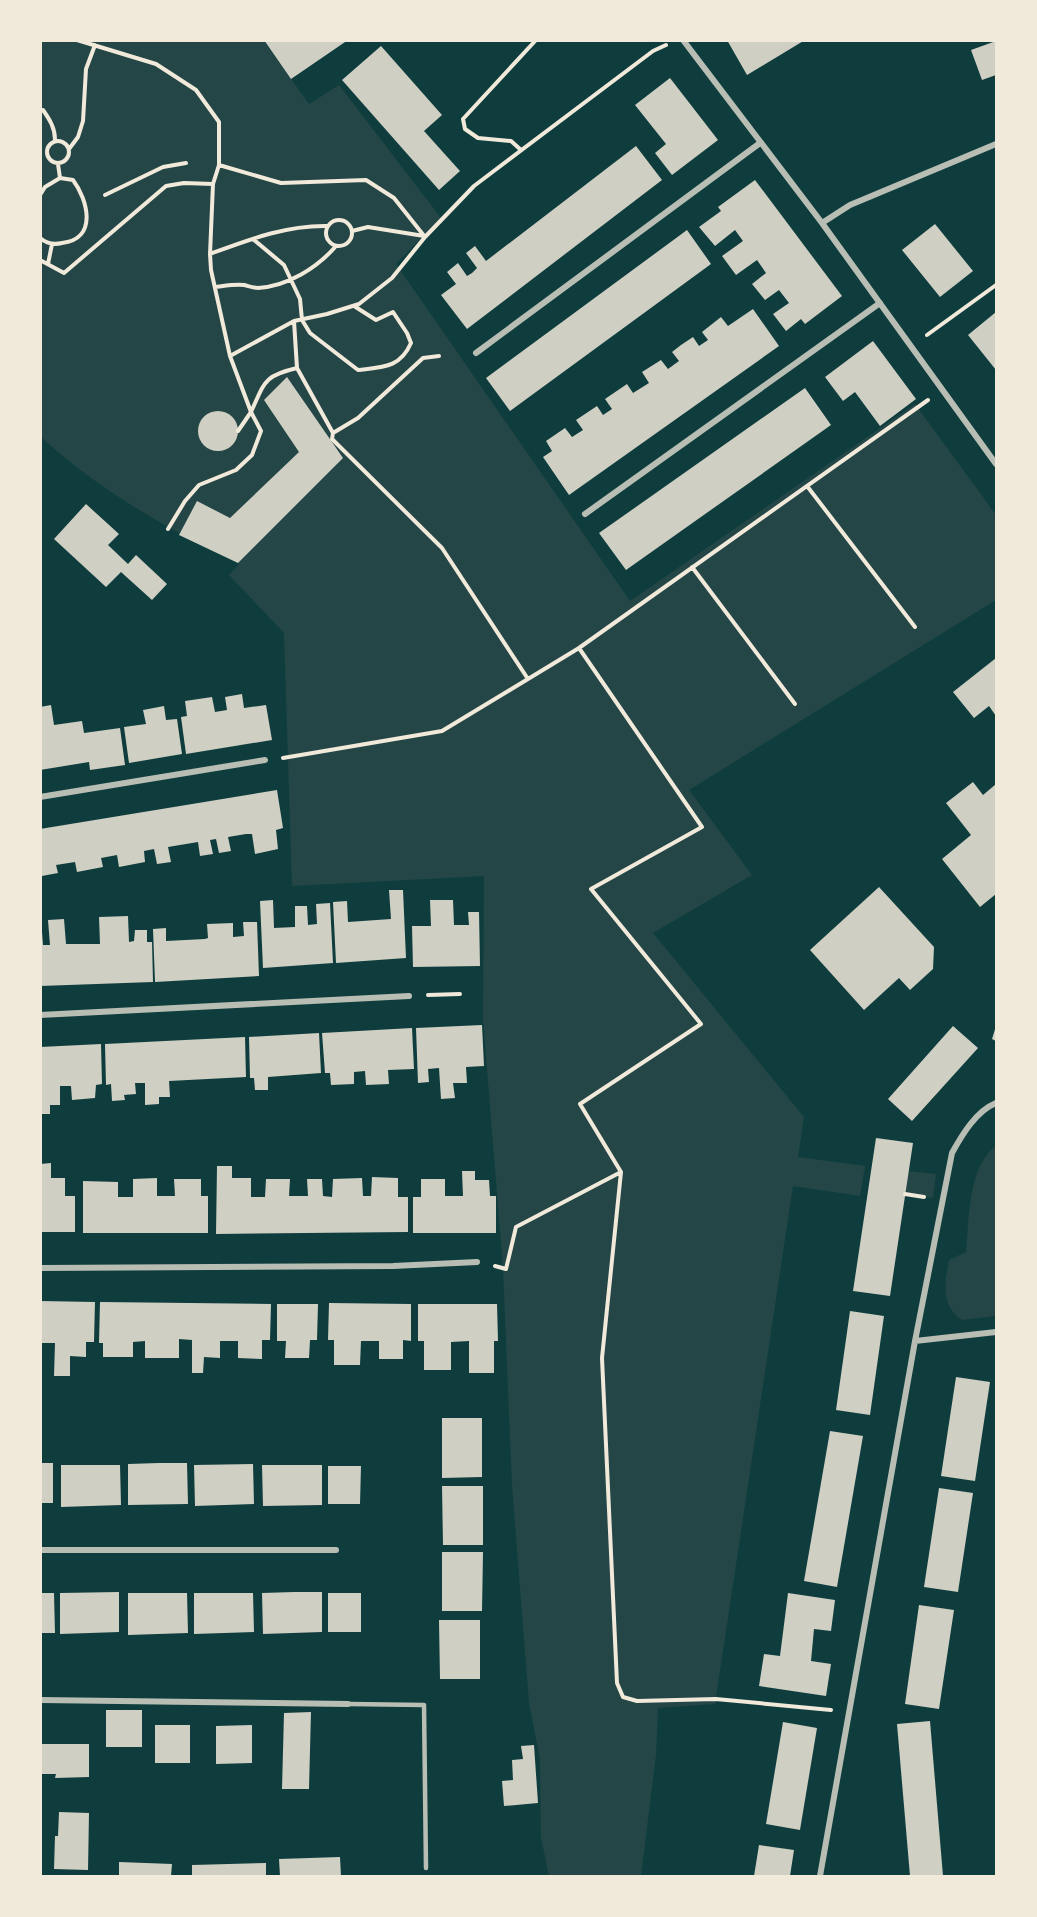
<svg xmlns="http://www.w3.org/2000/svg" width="1037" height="1917" viewBox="0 0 1037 1917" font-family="'Archivo Narrow',sans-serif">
<rect width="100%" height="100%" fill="#0f3d3e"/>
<path fill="#244646" d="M41,41H264L309,104L339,85L441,218L396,264L630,601L915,404L996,515V600L689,790L752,875L653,933L804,1117L798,1157L865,1166L860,1196L793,1186L715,1704L658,1708L656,1755L641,1876H549L541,1838L540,1759L529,1703L512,1485L503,1268L483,1019L484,876L292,886L284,633L229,575L239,564L238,563C165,527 101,492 41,437Z
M996,1146V1316L962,1320C940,1306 945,1282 949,1260L966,1252C969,1221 968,1165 996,1146Z
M908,1171L936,1174L933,1198L905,1194Z"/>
<path fill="#cfcfc3" d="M264,40H348L291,79Z
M727,40H805L747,75Z
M996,41V75L982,80L971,50Z
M381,46L442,115L424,131L460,171L439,190L342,80Z
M670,78L718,140L672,175L655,153L666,144L635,105Z
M636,146L662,180L467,329L441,295L456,284L447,272L458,263L467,276L472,273L477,268L466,253L475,246L486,261Z
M755,180L842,296L805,324L801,319L786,331L773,314L789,303L779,290L765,300L752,284L766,273L757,260L736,275L722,256L743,241L735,230L715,246L699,227L721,211L718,207Z
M935,224L973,271L940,297L902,250Z
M687,230L711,264L510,411L486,378Z
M753,309L779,346L569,495L543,457L552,451L546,441L565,428L572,437L583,430L576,420L597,406L603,415L612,409L605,399L627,384L633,393L649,383L642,372L661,360L668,369L679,361L672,352L681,345L693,337L699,346L708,340L702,332L721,317L728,326Z
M996,312V370L968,335Z
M873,341L916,399L880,426L855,392L843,401L825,377Z
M287,377L343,458L238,563L179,535L197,501L230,518L299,452L264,400Z
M805,388L831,425L626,570L599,533Z
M198 431a20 20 0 1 1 40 0a20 20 0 1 1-40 0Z
M86,504L119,534L108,545L128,564L136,555L167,584L152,600L121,572L106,587L54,539Z
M996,658V716L989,706L974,718L953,692Z
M242,694L244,708L266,705L272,740L186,754L181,717L187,716L185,701L212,697L215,712L227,710L225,697Z
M51,705L54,725L82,721L84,733L120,728L125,765L90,770L89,762L40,770V707Z
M164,706L166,720L177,719L182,754L129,763L124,727L146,724L143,710Z
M973,782L983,795L996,784V894L980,907L942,859L971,835L946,803Z
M277,790L283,828L276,830L278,849L255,854L252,834H246L228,837L231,851L219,853L216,839L210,840L213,854L200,856L198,842L168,847L171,862L157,864L154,849L144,851L145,862L119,867L117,855L101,858L103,867L77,872L75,862L56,865L58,873L42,876L40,829Z
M879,887L934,947L933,969L910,990L899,978L864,1010L810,950Z
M389,890H403L406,958L336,963L333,902L347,901L348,922L391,919Z
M273,900L274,928L295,927V906H307L308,925L317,924L316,904L330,903L333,963L263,968L260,901Z
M430,900H453L454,925H469L468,912H479L480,966L413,967L412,926H431Z
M128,916L129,942L134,941L135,930H147V942H152L153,982L40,986V932H42L43,945H50L48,920L64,919L66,944H100L99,917Z
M243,922H257L259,976L155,982L153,929L166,928V941L205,939L208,938L207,924L233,923V937L244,936Z
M482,1025L484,1066L466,1067L467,1083H453L455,1098L441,1099L439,1068L428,1069L429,1082L418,1083L416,1028Z
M953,1026L978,1048L912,1121L888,1099Z
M996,1026V1041L992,1039Z
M412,1028L414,1069L388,1070L389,1084L366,1085L365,1071L354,1072V1084L331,1085L330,1073H325L322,1033Z
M319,1033L321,1073L268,1077V1090H255L254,1078H250L249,1037Z
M245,1037L246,1077L169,1081L170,1097H159V1104L145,1105V1083H135L136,1094L124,1095L125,1100L112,1101L111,1084L106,1085L105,1044Z
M101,1044L102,1084L96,1085L95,1098L72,1100L71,1086H60V1105H50V1114H40V1047Z
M876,1138L913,1143L890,1296L853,1291Z
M51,1163V1178H65V1196H75V1232H40V1164Z
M217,1166H232V1178H251V1197H265L266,1179H290L289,1196H308L307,1179H322L323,1196L332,1197L333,1179L362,1178L363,1196H371L372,1177L398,1178V1197H408V1232L216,1234Z
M462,1171H475V1180H489L490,1196H496V1233H413V1197H421V1179H445V1196H463Z
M157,1178V1196H175L174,1179H201V1196H208V1233H83V1181L118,1182V1197H133V1179Z
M40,1301L95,1302L94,1342H86V1357L70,1356V1376H54L55,1343H40Z
M100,1302L271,1304L270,1340H262V1359L238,1358V1341H220V1358L204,1357L203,1373H192V1340L179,1339V1358H145V1341L133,1342V1357H103V1343H99Z
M329,1303L411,1304V1341L403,1340V1359H379V1341H361L360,1365H334V1340H328Z
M277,1304H318L317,1340H310L309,1358H285L286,1341H277Z
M418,1304H497L498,1341H494V1373H469V1341L451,1342V1370H424V1341H418Z
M850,1311L884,1316L870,1415L836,1410Z
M956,1377L990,1382L975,1481L941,1476Z
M442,1418H482V1477L442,1478Z
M830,1431L863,1436L837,1587L804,1581Z
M40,1463H53V1503H40Z
M159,1463H187L188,1504L128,1505V1464Z
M253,1464L254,1504L195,1506L194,1465Z
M61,1465H120L121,1505L61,1507Z
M262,1465H322V1505L263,1506Z
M328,1466H361L360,1504H328Z
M442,1486H483V1545H443Z
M939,1488L973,1493L958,1592L924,1587Z
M442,1552H483L482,1611H442Z
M119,1592V1632L60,1634V1593Z
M294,1592H322V1632L263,1634L262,1593Z
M40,1593H54L55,1633H40Z
M128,1593H187L188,1633L128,1635Z
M194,1593H253L254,1632L194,1634Z
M328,1593H361V1632H328Z
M788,1593L835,1600L831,1631L814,1629L811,1661L831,1664L826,1696L759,1686L764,1654L780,1656Z
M919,1605L954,1610L939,1709L905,1704Z
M439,1620H480V1679H440Z
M106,1710H142V1747H106Z
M311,1712L309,1789H282L284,1713Z
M930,1721L943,1876H910L897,1724Z
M783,1722L817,1728L800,1830L766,1824Z
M155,1725H190V1763H155Z
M252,1725V1763L216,1764V1726Z
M40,1744H89V1777L55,1778L56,1774H40Z
M534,1745L538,1803L504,1806L502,1781L513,1780L512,1760L523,1759L521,1746Z
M59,1812L89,1813L88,1870L54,1869L55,1836H58Z
M759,1845L794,1850L790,1876H754Z
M340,1857L341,1876H280L279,1859Z
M119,1862L172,1864L171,1876H119Z
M266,1863V1876H192V1865Z"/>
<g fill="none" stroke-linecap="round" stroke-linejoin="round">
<path stroke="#f1e9da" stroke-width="4" d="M77,40L156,64L196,90L219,122V165L213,184L210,254L211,270L230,356
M43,110C50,120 55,128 55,140
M47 152a11 11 0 1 1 22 0a11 11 0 1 1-22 0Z
M69,149L78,137L83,121L86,69L95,45
M521,150L511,141L478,138L465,129L463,119L536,40
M58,164L60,178
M219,165L281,183L366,180L394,198L425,237
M40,195L45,187L60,178L73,180C88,200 98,239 62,243C54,245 47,244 40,238
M105,195L163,167L186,163
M326 233a13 13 0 1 1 26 0a13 13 0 1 1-26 0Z
M352,231L368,227L424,236
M253,239L284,265L300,299L302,320L310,333L358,370C383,367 400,368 411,343L407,333L393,312L376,320L354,306
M210,254C248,240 286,225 328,226
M40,260L64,273L166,186L184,183L213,184
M48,264L52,244
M215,287C224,286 234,284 244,285C248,286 253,288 258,288C288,286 317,268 336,246
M294,321L297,368L333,433L358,418L423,358L439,356
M927,335L996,285
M238,431L251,412L230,356L294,321L327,314L359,304L392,278L425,237L474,186L653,51L666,45
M333,433L332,439L442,548L528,679L579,648
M807,486L915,627
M168,529L185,501L199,485L236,470L252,455L261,431L251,412C265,382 263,376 297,368
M692,567L795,704
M283,758L442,731L528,679
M428,995L460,994
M621,1172L580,1104L701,1024L591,889L702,827L579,648L928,400
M905,1194L924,1197
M495,1266L506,1269L516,1227L621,1172L602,1358L617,1683L623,1697L637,1701L716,1699L831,1710"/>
<path stroke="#b8beb3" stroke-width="4.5" d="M348,1704L424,1705L426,1868"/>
<path stroke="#b8beb3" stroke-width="6" d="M683,40L822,223L996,464
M822,223L850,205L996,144
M476,353L760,143
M585,514L880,303
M40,797L265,760
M40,1015L409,996
M40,1268L393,1266L477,1262
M915,1341L996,1332
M40,1550H336
M40,1700L348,1704
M820,1876L915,1341L952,1153C962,1135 976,1111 996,1103"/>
</g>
<rect width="1037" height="1917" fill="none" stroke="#f1e9da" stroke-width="84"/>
</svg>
